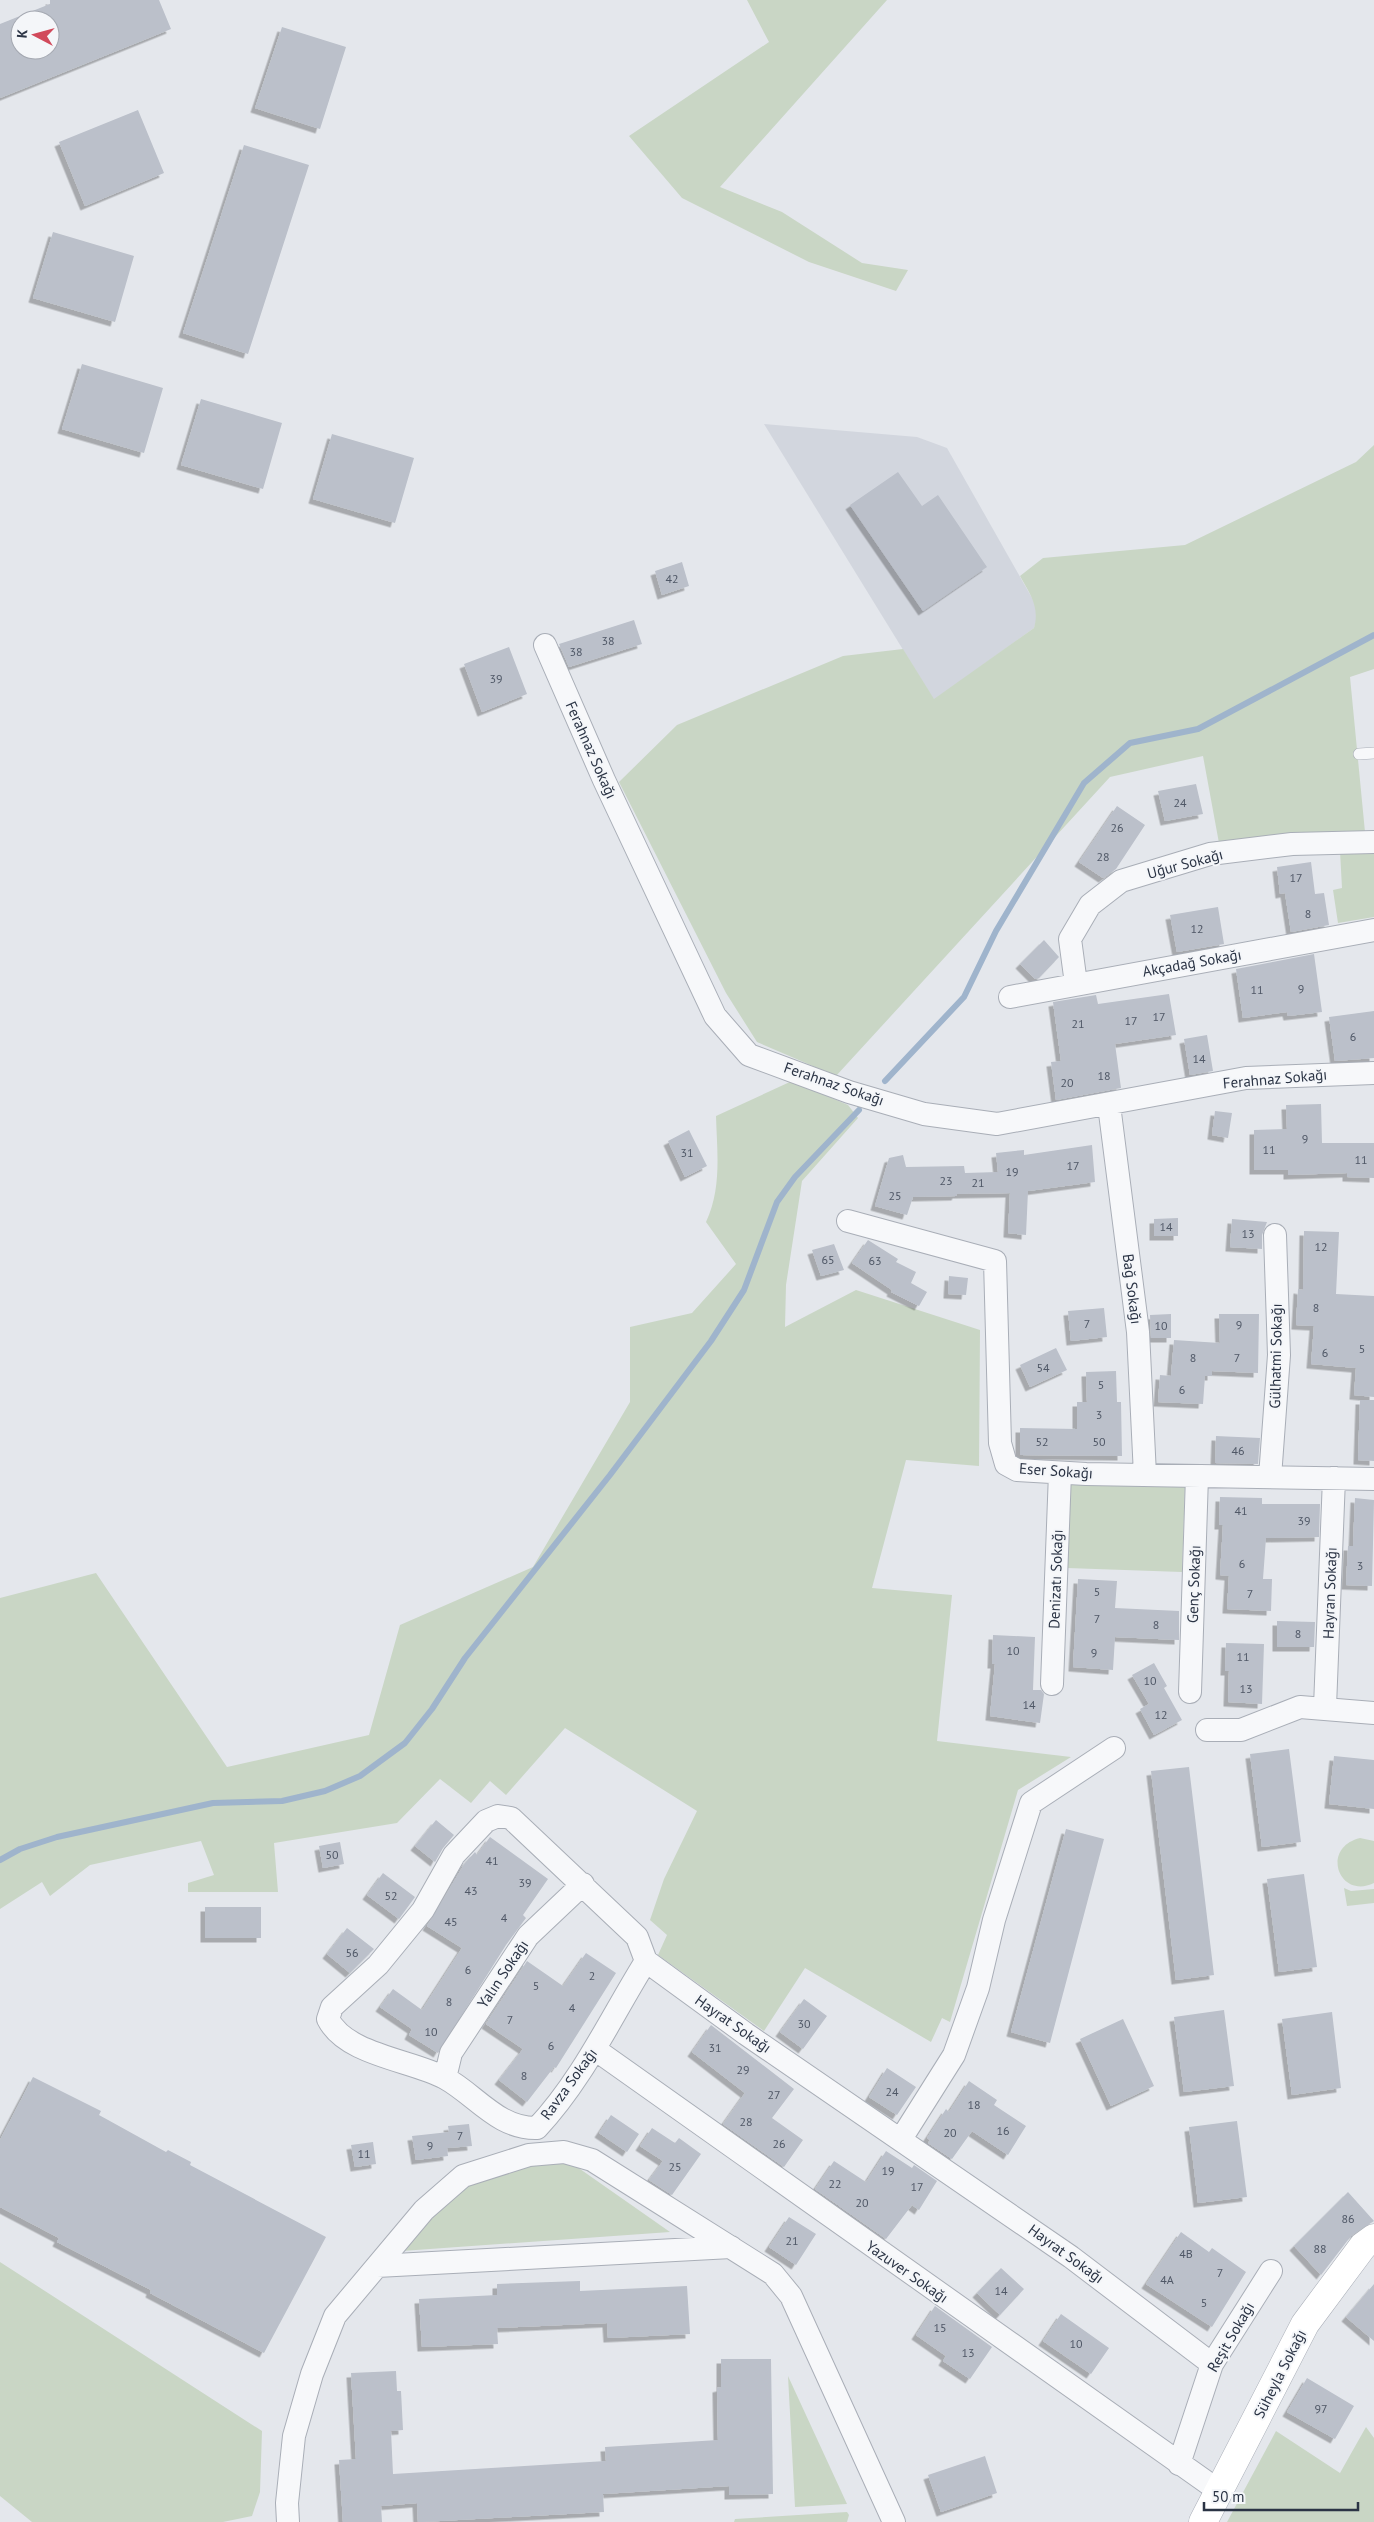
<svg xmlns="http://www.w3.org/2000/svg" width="1374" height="2522" viewBox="0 0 1374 2522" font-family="'PT Sans',sans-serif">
<defs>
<filter id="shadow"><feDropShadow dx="-4.5" dy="4.5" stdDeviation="0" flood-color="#0004"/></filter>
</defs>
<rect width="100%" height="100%" fill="#e4e7ec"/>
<path fill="#d2d6de" d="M764,424L917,437L947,448L1036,605L1037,619L1034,628L934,700Z"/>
<path fill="#c9d6c5" d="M747,0H887L720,187L782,212L862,263L908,270L896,291L809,262L682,198L629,136L769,42Z
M1374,445V669L1350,677L1365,832L1221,854L1203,756L1110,777L836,1076L757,1042L726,993L619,782L677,725L843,656L903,649L934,699L1034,628C1040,607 1030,594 1020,576L1043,558L1185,545L1356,462Z
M1374,850V917L1338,923L1333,890L1342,888L1340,851Z
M792,1081L848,1105L858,1118L802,1181L786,1285L785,1327L856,1290L980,1330L979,1466L906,1460L872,1588L952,1595L937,1741L1071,1757L1018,1790L950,2022L942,2018L931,2042L805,1968L764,2031L658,1955L667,1935L650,1920L664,1879L697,1811L565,1728L506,1795L490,1781L471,1803L440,1779L397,1823L274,1843L278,1892H188V1883L214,1875L201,1841L90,1865L50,1896L42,1882L0,1909V1598L96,1573L227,1767L369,1735L400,1625L533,1567L630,1402V1327L692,1313L736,1264L706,1222C722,1188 717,1152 716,1116Z
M1070,1482L1185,1486L1182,1572L1067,1568Z
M1360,1838L1374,1841V1883C1339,1900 1320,1848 1360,1838Z
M1344,1888L1351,1891L1374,1889V1903L1347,1906Z
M570,2162L670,2232L402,2251L409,2241L466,2183L520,2165Z
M0,2262L262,2431L260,2492L252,2516L223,2522H32L0,2496Z
M788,2376L847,2504L795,2507Z
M1366,2427L1374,2438V2522H1227L1276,2431L1340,2473Z
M847,2512L849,2515L847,2522H734L735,2519Z"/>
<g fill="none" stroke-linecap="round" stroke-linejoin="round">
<path stroke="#9fb4cc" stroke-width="6" d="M885,1081L964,997L996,931L1084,783L1130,743L1198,729L1374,635
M0,1860L20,1849L57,1837L213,1803L282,1801L325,1791L360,1776L405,1743L432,1709L465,1658L610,1475L711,1341L744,1290L777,1202L795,1177L859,1110"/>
</g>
<path fill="#bbc0ca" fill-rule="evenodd" filter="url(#shadow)" d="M50,0H159L171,29L0,98V24L50,4ZM20,20H50V50H20Z
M282,27L346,47L320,129L255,108Z
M138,110L164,173L85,206L59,142Z
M244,145L309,165L248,354L183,333Z
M53,232L134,256L115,322L33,298Z
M82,364L163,388L144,453L62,429Z
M201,399L282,423L263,489L181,465Z
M332,434L414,458L395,523L313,499Z
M898,472L922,506L938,495L987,567L923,611L850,505Z
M682,562L689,586L662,595L655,571Z
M634,620L642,644L569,667L559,644Z
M509,647L527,694L482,712L464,664Z
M1196,784L1203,814L1165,821L1158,791Z
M1117,806L1145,825L1116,869L1103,878L1079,862Z
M1311,862L1315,894L1324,893L1329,925L1291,932L1285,893L1280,894L1277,867Z
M1218,907L1224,944L1177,952L1170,915Z
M1044,940L1059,957L1039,978L1035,979L1020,964Z
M1314,954L1322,1012L1288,1016L1287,1012L1243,1018L1236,969Z
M1169,994L1176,1035L1115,1044L1121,1088L1056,1100L1051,1062L1061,1061L1053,1002L1096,995L1098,1004Z
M1374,1011V1058L1335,1061L1329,1017Z
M1207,1035L1213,1071L1190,1075L1184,1039Z
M1321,1104L1322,1143H1374V1178L1347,1177V1173L1288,1175V1170H1254V1130L1287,1129L1286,1105Z
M1215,1111L1232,1113L1228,1138L1212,1135Z
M689,1130L707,1166L685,1177L668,1141Z
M1092,1145L1095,1182L1028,1191L1026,1235L1008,1233L1010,1193L957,1194L956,1196L913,1197L907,1215L875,1206L889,1158L903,1155L906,1167L964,1166L965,1173L998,1172L996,1153L1024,1150V1155Z
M1178,1218V1236H1154V1219Z
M1232,1219L1267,1222L1262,1235V1249L1230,1247Z
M1304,1231L1339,1232L1336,1294L1374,1296V1397L1354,1395L1356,1368L1311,1364L1314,1326L1296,1325L1298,1289L1303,1290Z
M868,1240L898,1259L896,1262L916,1272L911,1283L927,1292L919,1306L891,1292L892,1290L852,1263Z
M834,1244L844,1270L821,1276L812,1250Z
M949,1276L968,1278L966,1295L948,1294Z
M1104,1308L1107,1337L1071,1341L1068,1311Z
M1171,1314V1338H1151L1150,1315Z
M1219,1314H1259L1258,1373L1212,1371V1376H1205L1203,1404L1158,1402L1160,1375L1171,1376L1174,1340L1220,1343Z
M1056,1348L1067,1370L1030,1387L1020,1365Z
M1116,1371L1117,1402H1121L1122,1456L1020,1455V1428L1077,1429V1402H1087L1086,1372Z
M1360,1400H1374V1461L1358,1460Z
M1216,1436L1260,1438L1258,1464L1215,1463Z
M1220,1497L1262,1498V1504H1320L1319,1537L1266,1538L1263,1579H1272L1271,1611L1227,1609L1229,1576L1220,1575L1223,1525H1219Z
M1355,1498L1374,1500L1372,1586L1346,1585L1348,1546H1353Z
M1078,1579L1117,1581L1115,1608L1179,1611V1640L1115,1637L1113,1670L1073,1667Z
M1277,1621L1315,1622L1314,1647H1277Z
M993,1635L1035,1637L1033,1690H1041L1044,1694L1040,1723L990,1716L995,1664H992Z
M1226,1643L1264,1644L1262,1704L1228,1702L1229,1671H1225Z
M1154,1663L1167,1686L1164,1688L1182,1720L1154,1735L1140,1709L1149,1704L1132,1675Z
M1289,1749L1301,1842L1262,1847L1250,1754Z
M1334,1756L1374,1760V1809L1329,1804Z
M1189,1767L1214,1975L1176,1980L1151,1771Z
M436,1820L454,1835L443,1848L435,1862L415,1846Z
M1066,1829L1104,1839L1050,2043L1011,2032Z
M490,1837L548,1879L523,1915L526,1918L506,1945L438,2053L409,2035L412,2029L380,2007L393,1989L422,2010L462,1948L427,1926L465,1863L475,1852L477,1855Z
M340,1842L344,1864L323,1868L319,1846Z
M383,1873L415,1897L399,1919L367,1895Z
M1304,1874L1317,1967L1279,1972L1267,1879Z
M205,1907H261V1938H205Z
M347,1928L374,1949L350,1973L327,1954Z
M586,1953L616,1973L556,2068L554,2067L527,2102L499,2080L523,2049L486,2024L527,1961L563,1986Z
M804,1999L827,2016L803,2049L780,2032Z
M1224,2010L1234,2086L1184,2092L1174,2017Z
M1332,2012L1341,2088L1292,2095L1282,2019Z
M1123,2019L1154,2086L1111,2106L1080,2039Z
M711,2025L794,2089L772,2118L803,2140L784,2167L723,2124L745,2093L692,2052Z
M887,2068L916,2087L897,2115L869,2097Z
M33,2077L101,2111L99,2115L166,2152L168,2150L191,2162L190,2165L326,2237L264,2353L150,2293L151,2290L57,2242L59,2238L0,2207V2140Z
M969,2081L997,2100L994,2105L1026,2126L1008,2155L972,2131L952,2159L928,2143L930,2140L927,2138L946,2109L949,2112Z
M611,2115L639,2134L627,2152L599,2133Z
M1237,2121L1247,2197L1198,2203L1189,2127Z
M469,2124L472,2146L447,2148L448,2156L416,2160L412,2136L449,2132L448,2126Z
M652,2128L675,2143L679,2138L701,2154L672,2195L649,2180L663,2161L640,2146Z
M373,2142L376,2164L355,2167L351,2145Z
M886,2151L912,2168L914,2165L937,2181L919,2210L912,2205L886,2239L815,2189L834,2161L866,2182Z
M1348,2192L1374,2221L1351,2236L1321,2275L1294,2246Z
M789,2217L816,2234L796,2265L769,2247Z
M1181,2232L1209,2252L1212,2248L1246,2272L1212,2327L1146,2284Z
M1001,2268L1024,2289L1000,2315L977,2293Z
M580,2281V2291L687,2286L690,2334L608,2338L607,2323L497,2328L498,2344L422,2347L419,2299L497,2295V2284Z
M1374,2284V2341L1346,2317Z
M935,2306L992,2347L970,2379L943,2361L946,2356L916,2335Z
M1061,2314L1109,2348L1091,2374L1043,2341Z
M721,2359H771L773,2494L729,2495V2486L603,2494L604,2512L422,2522H418L417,2503L381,2506L382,2522H343L339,2460L356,2459L351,2373L396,2371L397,2391H401L403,2430L391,2431L393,2474L606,2461L605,2447L718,2440L717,2388L721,2387Z
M1307,2378L1354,2406L1335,2439L1287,2412Z
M985,2456L997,2493L941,2512L928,2475Z"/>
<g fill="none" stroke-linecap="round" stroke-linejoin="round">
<g stroke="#a9aeb7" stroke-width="12">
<path id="lane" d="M1359,754L1374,753"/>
</g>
<g stroke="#a9aeb7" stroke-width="24">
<path id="street" d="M545,645L604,780L715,1016L749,1055L849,1092L924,1114L997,1124L1246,1078L1374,1073
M1076,984L1070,939L1090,905L1121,881L1210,854L1292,844L1374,842
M1010,997L1374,930
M1109,1105L1138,1332L1145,1475
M848,1221L995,1261L1000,1443L1006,1464L1017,1470L1086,1474L1374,1479
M1270,1477L1279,1355L1275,1235
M1052,1684L1060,1473
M1190,1692L1197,1476
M1325,1707L1334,1478
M1207,1730H1241L1300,1707L1374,1713
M646,1961C611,2017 583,2079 537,2128C498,2129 476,2095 445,2078C411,2060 346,2055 328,2019L332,2007L378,1965L423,1910L454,1855L486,1821L498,1816L511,1818L637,1937L646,1961L746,2034L1071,2257L1212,2364
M596,2050L1219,2491
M445,2078L451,2053L528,1936L583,1884
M901,2139L954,2055L978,1988L994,1920L1031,1803L1114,1748
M377,2266L731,2247
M1179,2464L1212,2364L1271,2271
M288,2522L287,2503L294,2436L312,2374L335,2316L424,2210L463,2176L529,2155L564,2152L592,2160L773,2274L791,2296L894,2522"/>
</g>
<g stroke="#a9aeb7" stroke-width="29">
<path id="secondary" d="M1203,2522L1305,2324L1363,2246L1374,2238"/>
</g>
<use href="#lane" stroke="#f7f8fa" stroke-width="11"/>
<use href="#street" stroke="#f7f8fa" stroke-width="22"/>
<use href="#secondary" stroke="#fff" stroke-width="28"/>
</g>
<g text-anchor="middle" stroke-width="4" stroke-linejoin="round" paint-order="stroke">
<g font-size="12" fill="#4f5766">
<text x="672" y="583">42</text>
<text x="608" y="645">38</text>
<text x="576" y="656">38</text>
<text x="496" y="683">39</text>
<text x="1180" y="807">24</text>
<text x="1117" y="832">26</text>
<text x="1103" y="861">28</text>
<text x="1296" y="882">17</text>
<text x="1308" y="918">8</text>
<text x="1197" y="933">12</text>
<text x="1301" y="993">9</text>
<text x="1257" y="994">11</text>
<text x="1159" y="1021">17</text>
<text x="1131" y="1025">17</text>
<text x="1078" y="1028">21</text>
<text x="1353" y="1041">6</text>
<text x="1199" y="1063">14</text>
<text x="1104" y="1080">18</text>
<text x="1067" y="1087">20</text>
<text x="1305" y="1143">9</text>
<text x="1269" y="1154">11</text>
<text x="687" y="1157">31</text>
<text x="1361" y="1164">11</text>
<text x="1073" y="1170">17</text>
<text x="1012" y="1176">19</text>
<text x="946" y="1185">23</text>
<text x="978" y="1187">21</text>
<text x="895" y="1200">25</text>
<text x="1166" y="1231">14</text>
<text x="1248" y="1238">13</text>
<text x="1321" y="1251">12</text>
<text x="828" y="1264">65</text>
<text x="875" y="1265">63</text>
<text x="1316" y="1312">8</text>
<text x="1087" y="1328">7</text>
<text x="1239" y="1329">9</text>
<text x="1161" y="1330">10</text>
<text x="1362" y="1353">5</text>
<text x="1325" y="1357">6</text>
<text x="1193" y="1362">8</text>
<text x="1237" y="1362">7</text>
<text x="1043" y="1372">54</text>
<text x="1101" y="1389">5</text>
<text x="1182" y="1394">6</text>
<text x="1099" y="1419">3</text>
<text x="1042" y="1446">52</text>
<text x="1099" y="1446">50</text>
<text x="1238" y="1455">46</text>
<text x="1241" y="1515">41</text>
<text x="1304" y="1525">39</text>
<text x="1242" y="1568">6</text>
<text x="1360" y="1570">3</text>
<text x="1097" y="1596">5</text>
<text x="1250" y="1598">7</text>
<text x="1097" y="1623">7</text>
<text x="1156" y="1629">8</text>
<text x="1298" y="1638">8</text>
<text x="1013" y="1655">10</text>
<text x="1094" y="1657">9</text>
<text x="1243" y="1661">11</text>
<text x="1150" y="1685">10</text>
<text x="1246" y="1693">13</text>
<text x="1029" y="1709">14</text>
<text x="1161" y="1719">12</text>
<text x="332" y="1859">50</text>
<text x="492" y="1865">41</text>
<text x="525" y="1887">39</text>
<text x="471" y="1895">43</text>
<text x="391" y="1900">52</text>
<text x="504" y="1922">4</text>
<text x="451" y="1926">45</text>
<text x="352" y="1957">56</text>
<text x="468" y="1974">6</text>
<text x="592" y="1980">2</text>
<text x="536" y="1990">5</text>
<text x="449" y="2006">8</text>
<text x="572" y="2012">4</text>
<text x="510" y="2024">7</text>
<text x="804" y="2028">30</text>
<text x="431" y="2036">10</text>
<text x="551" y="2050">6</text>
<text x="715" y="2052">31</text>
<text x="743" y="2074">29</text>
<text x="524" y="2080">8</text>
<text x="892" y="2096">24</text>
<text x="774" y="2099">27</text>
<text x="974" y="2109">18</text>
<text x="746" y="2126">28</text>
<text x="1003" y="2135">16</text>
<text x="950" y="2137">20</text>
<text x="460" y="2140">7</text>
<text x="779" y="2148">26</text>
<text x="430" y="2150">9</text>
<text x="364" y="2158">11</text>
<text x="675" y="2171">25</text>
<text x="888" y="2175">19</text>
<text x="835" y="2188">22</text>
<text x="917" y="2191">17</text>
<text x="862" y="2207">20</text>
<text x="1348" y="2223">86</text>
<text x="792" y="2245">21</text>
<text x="1320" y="2253">88</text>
<text x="1186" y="2258">4B</text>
<text x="1220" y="2277">7</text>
<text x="1167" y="2284">4A</text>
<text x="1001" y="2295">14</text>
<text x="1204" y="2307">5</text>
<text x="940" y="2332">15</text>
<text x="1076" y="2348">10</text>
<text x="968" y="2357">13</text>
<text x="1321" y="2413">97</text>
</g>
<g font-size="15" fill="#2b3445" stroke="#f4f6f9">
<text transform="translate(591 750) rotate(66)" y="5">Ferahnaz Sokağı</text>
<text transform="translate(1185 864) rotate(-15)" y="5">Uğur Sokağı</text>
<text transform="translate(1192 963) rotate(-10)" y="5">Akçadağ Sokağı</text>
<text transform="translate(1275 1079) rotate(-5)" y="5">Ferahnaz Sokağı</text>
<text transform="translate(834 1084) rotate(19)" y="5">Ferahnaz Sokağı</text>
<text transform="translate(1132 1289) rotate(83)" y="5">Bağ Sokağı</text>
<text transform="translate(1276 1356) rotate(-89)" y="5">Gülhatmi Sokağı</text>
<text transform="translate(1056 1471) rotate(4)" y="5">Eser Sokağı</text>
<text transform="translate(1056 1579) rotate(-88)" y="5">Denizatı Sokağı</text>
<text transform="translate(1194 1584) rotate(-88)" y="5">Genç Sokağı</text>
<text transform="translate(1330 1593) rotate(-88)" y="5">Hayran Sokağı</text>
<text transform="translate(503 1974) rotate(-56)" y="5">Yalın Sokağı</text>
<text transform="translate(733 2024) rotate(35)" y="5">Hayrat Sokağı</text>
<text transform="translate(569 2084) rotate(-54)" y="5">Ravza Sokağı</text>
<text transform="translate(1066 2254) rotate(36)" y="5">Hayrat Sokağı</text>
<text transform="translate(907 2272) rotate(35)" y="5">Yazuver Sokağı</text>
<text transform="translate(1231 2337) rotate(-60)" y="5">Reşit Sokağı</text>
<text transform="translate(1280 2374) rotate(-63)" y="5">Süheyla Sokağı</text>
</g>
</g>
<g transform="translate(35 35) rotate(276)"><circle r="24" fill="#f4f6f9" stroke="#a4a8b1"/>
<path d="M0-4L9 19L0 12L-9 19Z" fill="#d1495b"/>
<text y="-8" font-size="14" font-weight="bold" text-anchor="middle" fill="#2b3445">K</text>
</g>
<path d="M1204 2502v8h154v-8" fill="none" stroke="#2b3445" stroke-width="2.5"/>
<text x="1212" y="2502" font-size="15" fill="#2b3445" stroke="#f4f6f9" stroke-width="4" paint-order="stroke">50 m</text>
</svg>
